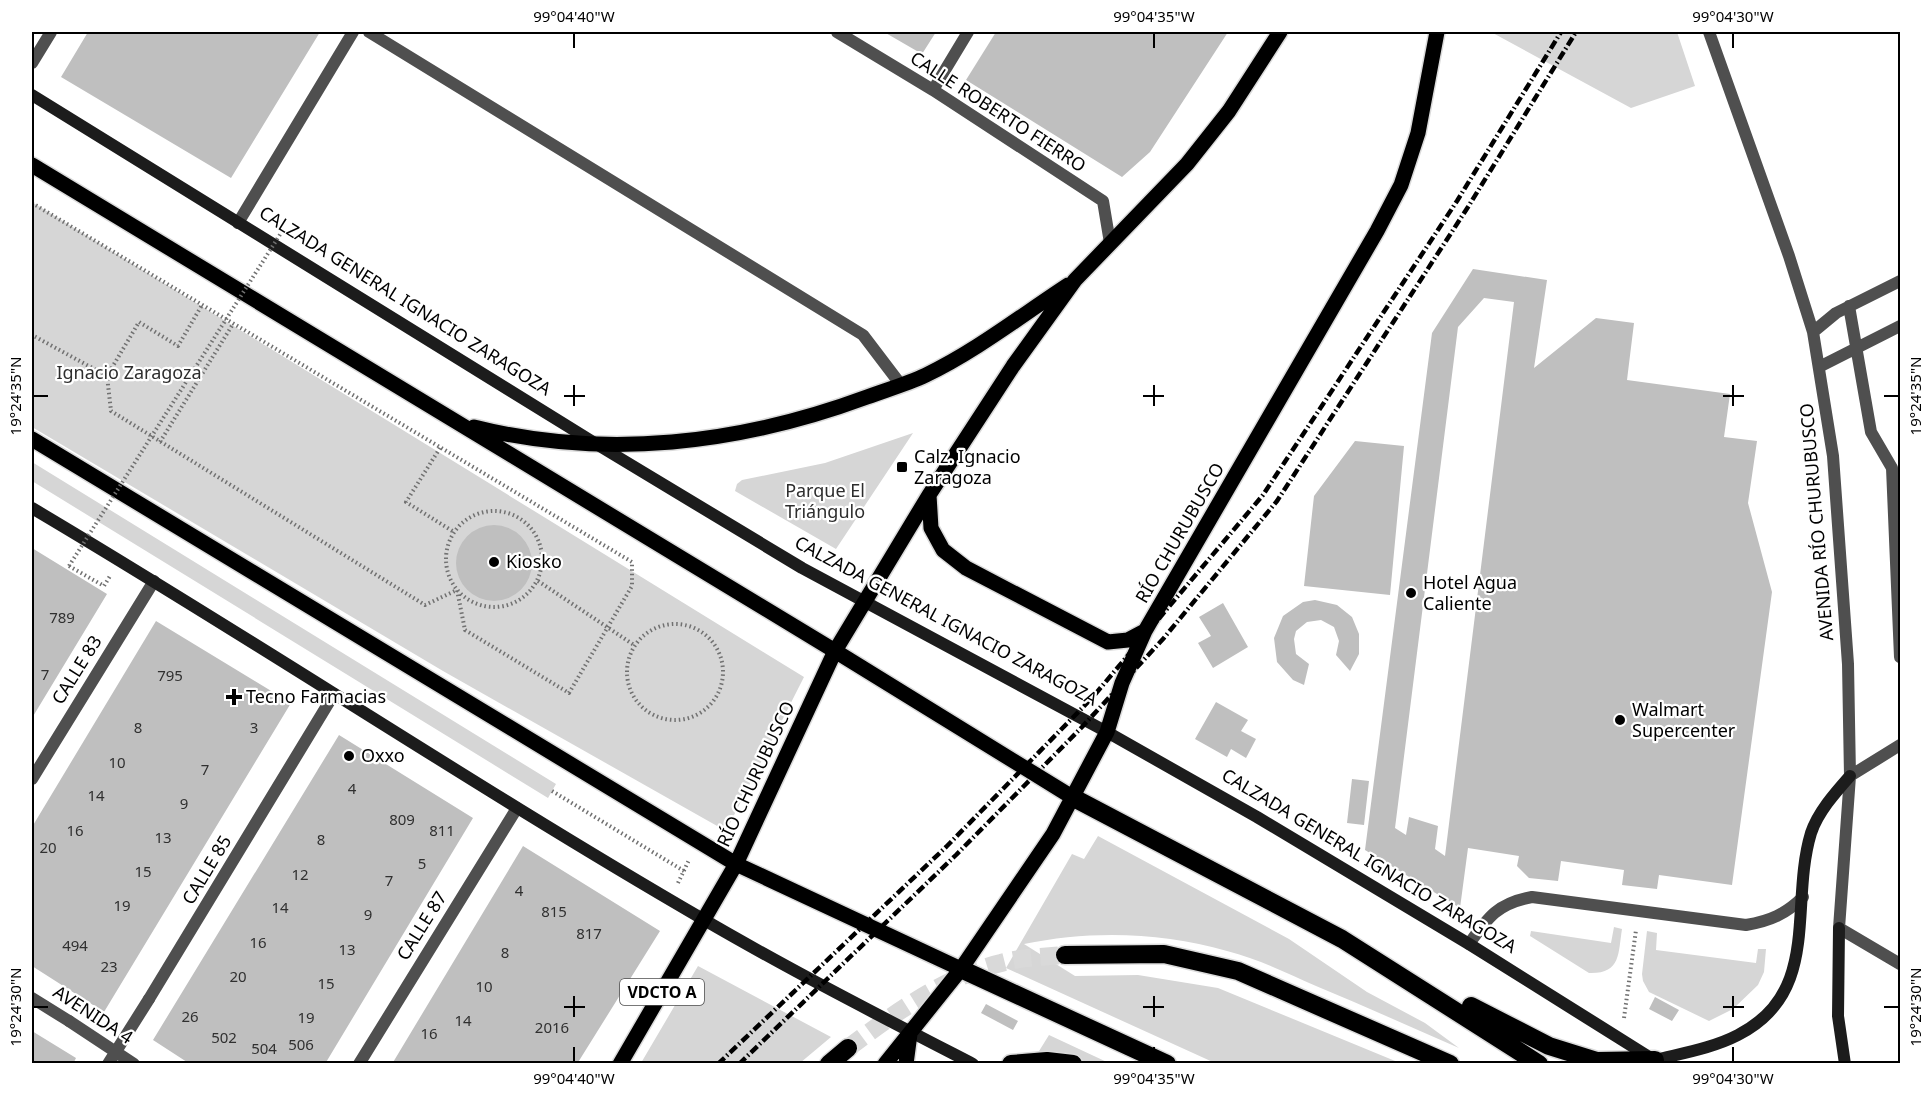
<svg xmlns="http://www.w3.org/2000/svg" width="1932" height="1095" viewBox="0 0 1932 1095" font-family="'Noto Sans',sans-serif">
<rect width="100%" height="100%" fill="#fff"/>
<path fill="#d6d6d6" d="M1491,32H1677L1695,86L1631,108Z
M32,202L804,677L726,831L443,671L32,427Z
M913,433L836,549L735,491L737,484L742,480L825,463Z
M32,462L556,784L548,798L32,481Z
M1098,836L1289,939L1367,992L1425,1023L1459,1048C1411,1027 1364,1006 1316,986C1287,973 1258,959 1227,951C1162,932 1090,930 1024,944L1075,976L1138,975L1218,988L1400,1063H1215L1006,968L1072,854L1084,859Z
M1614,927L1622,929C1618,954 1621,974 1589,973L1530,936L1531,931L1611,943Z
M1647,931L1657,933L1656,950L1756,963L1758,949H1766L1764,972L1758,985L1733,1009L1709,1021L1649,992L1643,981L1642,974Z
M698,966L831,1037L800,1063H641Z
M1049,1035L1109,1063L1031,1064Z"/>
<path fill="#bfbfbf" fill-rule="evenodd" d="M88,32H320L231,178L61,77Z
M884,32H936L922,54Z
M996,32H1228L1150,152L1122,177L966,80Z
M1473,269L1547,280L1534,368L1596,318L1634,323L1627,380L1730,394L1724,437L1757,441L1748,503L1772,592L1732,885L1659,875L1657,889L1622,885L1624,870L1561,861L1558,881L1529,878L1517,866L1519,856L1468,848L1460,908L1365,850L1432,333ZM1484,298L1514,302L1445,856L1435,849L1438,826L1409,817L1406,835L1395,828L1458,327Z
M1355,441L1404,446L1390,595L1304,586L1314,496Z
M456 563a38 38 0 1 1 76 0a38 38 0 1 1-76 0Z
M32,548L107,594L32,718Z
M1315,600L1337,605L1352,617L1359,634V654L1350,671L1336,655L1339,641L1334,627L1321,620L1307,622L1296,631L1294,639L1296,654L1309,664L1304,685L1293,680L1277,662L1274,638L1283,616L1303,602Z
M1223,603L1248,647L1213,668L1198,643L1211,636L1199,617Z
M156,621L291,703L104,1012L32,966V827Z
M1216,702L1248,720L1241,731L1256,739L1246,758L1231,749L1227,757L1195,739Z
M339,735L473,818L325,1064H190L153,1040Z
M1352,779L1369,781L1364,825L1347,823Z
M523,846L660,931L577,1064H392Z
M1655,997L1679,1010L1672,1021L1649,1009Z
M986,1004L1018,1021L1013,1030L981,1013Z
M32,1031L76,1058L73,1064H32Z"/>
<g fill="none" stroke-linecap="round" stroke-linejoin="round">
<path stroke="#d9d9d9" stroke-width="18" stroke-dasharray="18 9" stroke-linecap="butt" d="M848,1048C895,1013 944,977 1001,963C1022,957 1044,957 1065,955"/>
<g stroke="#dbdbdb" stroke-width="18">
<path id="primary" d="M32,165L835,651L1072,797
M474,427C605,460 740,444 867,397C886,390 907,384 926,375C976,351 1022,315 1068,285
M32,439L736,864L961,969
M929,495L931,528L943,550L966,568L1108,642L1128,640L1145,631
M620,1064L736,864L835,651L929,495L1013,366L1075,280L1187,164L1229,111L1280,32
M885,1064L961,969L1053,834L1107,732L1122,683L1145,631L1377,231L1401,185L1418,133L1437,32
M906,1064L910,1034"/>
</g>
<g stroke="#dbdbdb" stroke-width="21">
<path id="motorway" d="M1072,797L1342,939L1539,1064
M1065,955L1164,954L1238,971L1450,1064
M961,969L1167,1064
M1471,1006L1549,1046L1597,1061L1655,1060
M829,1064L848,1048
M1011,1064L1047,1061L1073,1064"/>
</g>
<path stroke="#717171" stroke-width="4" stroke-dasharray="1.5 3" stroke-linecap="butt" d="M32,203L632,562V586L569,693L465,630L457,590L425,605L111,411L107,376L32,335
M107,376L139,322L178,346L202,305
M160,442L233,324
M440,448L406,502L454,532
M446 559a48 48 0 1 1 96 0a48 48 0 1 1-96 0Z
M69,566L104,586L110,576
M538,581L634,645
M627 672a48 48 0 1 1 96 0a48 48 0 1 1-96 0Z
M552,791L684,871
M678,883L689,860
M1624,1018L1636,930"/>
<path stroke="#4f4f4f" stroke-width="12" d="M369,32L863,335L901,385
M1469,944C1488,917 1498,903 1532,897L1746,925C1770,921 1786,914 1803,897"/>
<path stroke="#4f4f4f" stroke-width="12" d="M69,1021L134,1064
M108,1064L149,999"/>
<path stroke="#4f4f4f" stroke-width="12" d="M837,32L933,90L1103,201L1110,243
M1709,32L1789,256L1813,332L1833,456L1848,664L1850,776L1839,928L1900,964
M32,63L51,32
M933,90L968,32
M238,223L353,32
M1849,306L1871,432L1892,468L1900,657
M1813,332L1836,313L1900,281
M1819,367L1900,326
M1850,776L1900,745
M32,779L154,581
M32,998L69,1021
M149,999L334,694
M359,1064L517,808"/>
<path stroke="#1c1c1c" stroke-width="12" d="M32,95L598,445L802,568L1107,732L1257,817L1469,944L1654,1060
M32,508C257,641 475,787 701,918C790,970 882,1017 973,1064
M1839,928L1838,1016L1845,1064
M1655,1060C1683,1053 1713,1048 1738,1035C1822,992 1789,906 1811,833C1818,812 1835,793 1850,776"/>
<use href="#primary" stroke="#000" stroke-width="15"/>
<use href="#motorway" stroke="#000" stroke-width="18"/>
<path stroke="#000" stroke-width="4.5" stroke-dasharray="9 3 1.5 3" stroke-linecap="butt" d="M718,1064L946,847L1092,698L1263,495L1457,201L1561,32
M739,1064L956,855L1082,727L1163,639L1277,501L1468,207L1576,32"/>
<path stroke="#717171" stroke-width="4" stroke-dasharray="1.5 3" stroke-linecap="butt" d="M69,566L281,233"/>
</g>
<path fill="none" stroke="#000" stroke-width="2" d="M574,33V48M1154,33V48M1733,33V48M574,385V406M1154,385V406M1733,385V406M33,396H48M564,396H585M1143,396H1164M1723,396H1744M1884,396H1899M574,996V1017M1154,996V1017M1733,996V1017M33,1007H48M564,1007H585M1143,1007H1164M1723,1007H1744M1884,1007H1899M574,1047V1062M1154,1047V1062M1733,1047V1062"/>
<g fill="#000" stroke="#fff" stroke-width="2">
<rect x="896" y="461" width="12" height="12" rx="3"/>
<circle cx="494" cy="562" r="6"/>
<circle cx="1411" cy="593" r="6"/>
<path d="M231 688h6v6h6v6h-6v6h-6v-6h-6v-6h6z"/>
<circle cx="1620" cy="720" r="6"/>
<circle cx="349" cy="756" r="6"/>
</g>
<g text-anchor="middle" stroke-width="4.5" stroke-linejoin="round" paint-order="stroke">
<g font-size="15" fill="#303030">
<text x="62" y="623">789</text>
<text x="45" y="680">7</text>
<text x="170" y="681">795</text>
<text x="138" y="733">8</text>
<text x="254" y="733">3</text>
<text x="117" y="768">10</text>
<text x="205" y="775">7</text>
<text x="352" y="794">4</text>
<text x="96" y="801">14</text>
<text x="184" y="809">9</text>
<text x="402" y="825">809</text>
<text x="75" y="836">16</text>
<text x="442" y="836">811</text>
<text x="163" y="843">13</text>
<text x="321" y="845">8</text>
<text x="48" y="853">20</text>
<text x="422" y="869">5</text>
<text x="143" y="877">15</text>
<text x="300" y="880">12</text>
<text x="389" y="886">7</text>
<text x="519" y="896">4</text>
<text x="122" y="911">19</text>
<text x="280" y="913">14</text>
<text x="554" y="917">815</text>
<text x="368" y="920">9</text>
<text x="589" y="939">817</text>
<text x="258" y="948">16</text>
<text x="75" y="951">494</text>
<text x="347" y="955">13</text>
<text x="505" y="958">8</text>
<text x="109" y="972">23</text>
<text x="238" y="982">20</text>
<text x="326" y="989">15</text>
<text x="484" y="992">10</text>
<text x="190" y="1022">26</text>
<text x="306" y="1023">19</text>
<text x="463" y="1026">14</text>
<text x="552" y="1033">2016</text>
<text x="429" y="1039">16</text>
<text x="224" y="1043">502</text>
<text x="301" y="1050">506</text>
<text x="264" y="1054">504</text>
</g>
<rect fill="#fff" stroke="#4c4c4c" stroke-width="1.5" x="620" y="979" width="84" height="26" rx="4.5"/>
<g font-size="16" font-weight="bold" fill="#000">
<text x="662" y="998">VDCTO A</text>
</g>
<g font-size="18" fill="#000" stroke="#fff">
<text transform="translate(998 112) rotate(33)" y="6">CALLE ROBERTO FIERRO</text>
<text transform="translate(405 301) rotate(32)" y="6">CALZADA GENERAL IGNACIO ZARAGOZA</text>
<text transform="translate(1817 522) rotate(-95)" y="6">AVENIDA RÍO CHURUBUSCO</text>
<text transform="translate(1180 533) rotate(-60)" y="6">RÍO CHURUBUSCO</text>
<text transform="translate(946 621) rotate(28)" y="6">CALZADA GENERAL IGNACIO ZARAGOZA</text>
<text transform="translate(77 670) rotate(-58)" y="6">CALLE 83</text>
<text transform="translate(756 774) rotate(-65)" y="6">RÍO CHURUBUSCO</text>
<text transform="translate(1369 861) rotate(31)" y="6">CALZADA GENERAL IGNACIO ZARAGOZA</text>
<text transform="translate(207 870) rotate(-59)" y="6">CALLE 85</text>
<text transform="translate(422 926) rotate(-58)" y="6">CALLE 87</text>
<text transform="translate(93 1015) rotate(33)" y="6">AVENIDA 4</text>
</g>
<g font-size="18" fill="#2d2d2d" stroke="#fff">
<text x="129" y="379">Ignacio Zaragoza</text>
<text x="825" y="497">Parque El<tspan x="825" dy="21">Triángulo</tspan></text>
</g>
<g font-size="18" fill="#000" stroke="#fff" text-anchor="start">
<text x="914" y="463">Calz. Ignacio<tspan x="914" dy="21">Zaragoza</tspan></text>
<text x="506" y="568">Kiosko</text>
<text x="1423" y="589">Hotel Agua<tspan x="1423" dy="21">Caliente</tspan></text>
<text x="246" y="703">Tecno Farmacias</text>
<text x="1632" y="716">Walmart<tspan x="1632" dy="21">Supercenter</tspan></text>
<text x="361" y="762">Oxxo</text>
</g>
</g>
<rect width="1932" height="1095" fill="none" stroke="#ffffff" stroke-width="66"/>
<rect x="33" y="33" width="1866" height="1029" fill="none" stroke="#000" stroke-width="2"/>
<g font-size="15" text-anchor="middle" fill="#000">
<text x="574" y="22">99°04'40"W</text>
<text x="1154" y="22">99°04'35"W</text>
<text x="1733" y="22">99°04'30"W</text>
<text transform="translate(16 396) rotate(-90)" y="5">19°24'35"N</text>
<text transform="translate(1916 396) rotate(-90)" y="5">19°24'35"N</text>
<text transform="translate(16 1007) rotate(-90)" y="5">19°24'30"N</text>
<text transform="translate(1916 1007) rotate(-90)" y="5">19°24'30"N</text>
<text x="574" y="1084">99°04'40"W</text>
<text x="1154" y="1084">99°04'35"W</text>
<text x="1733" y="1084">99°04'30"W</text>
</g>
</svg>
